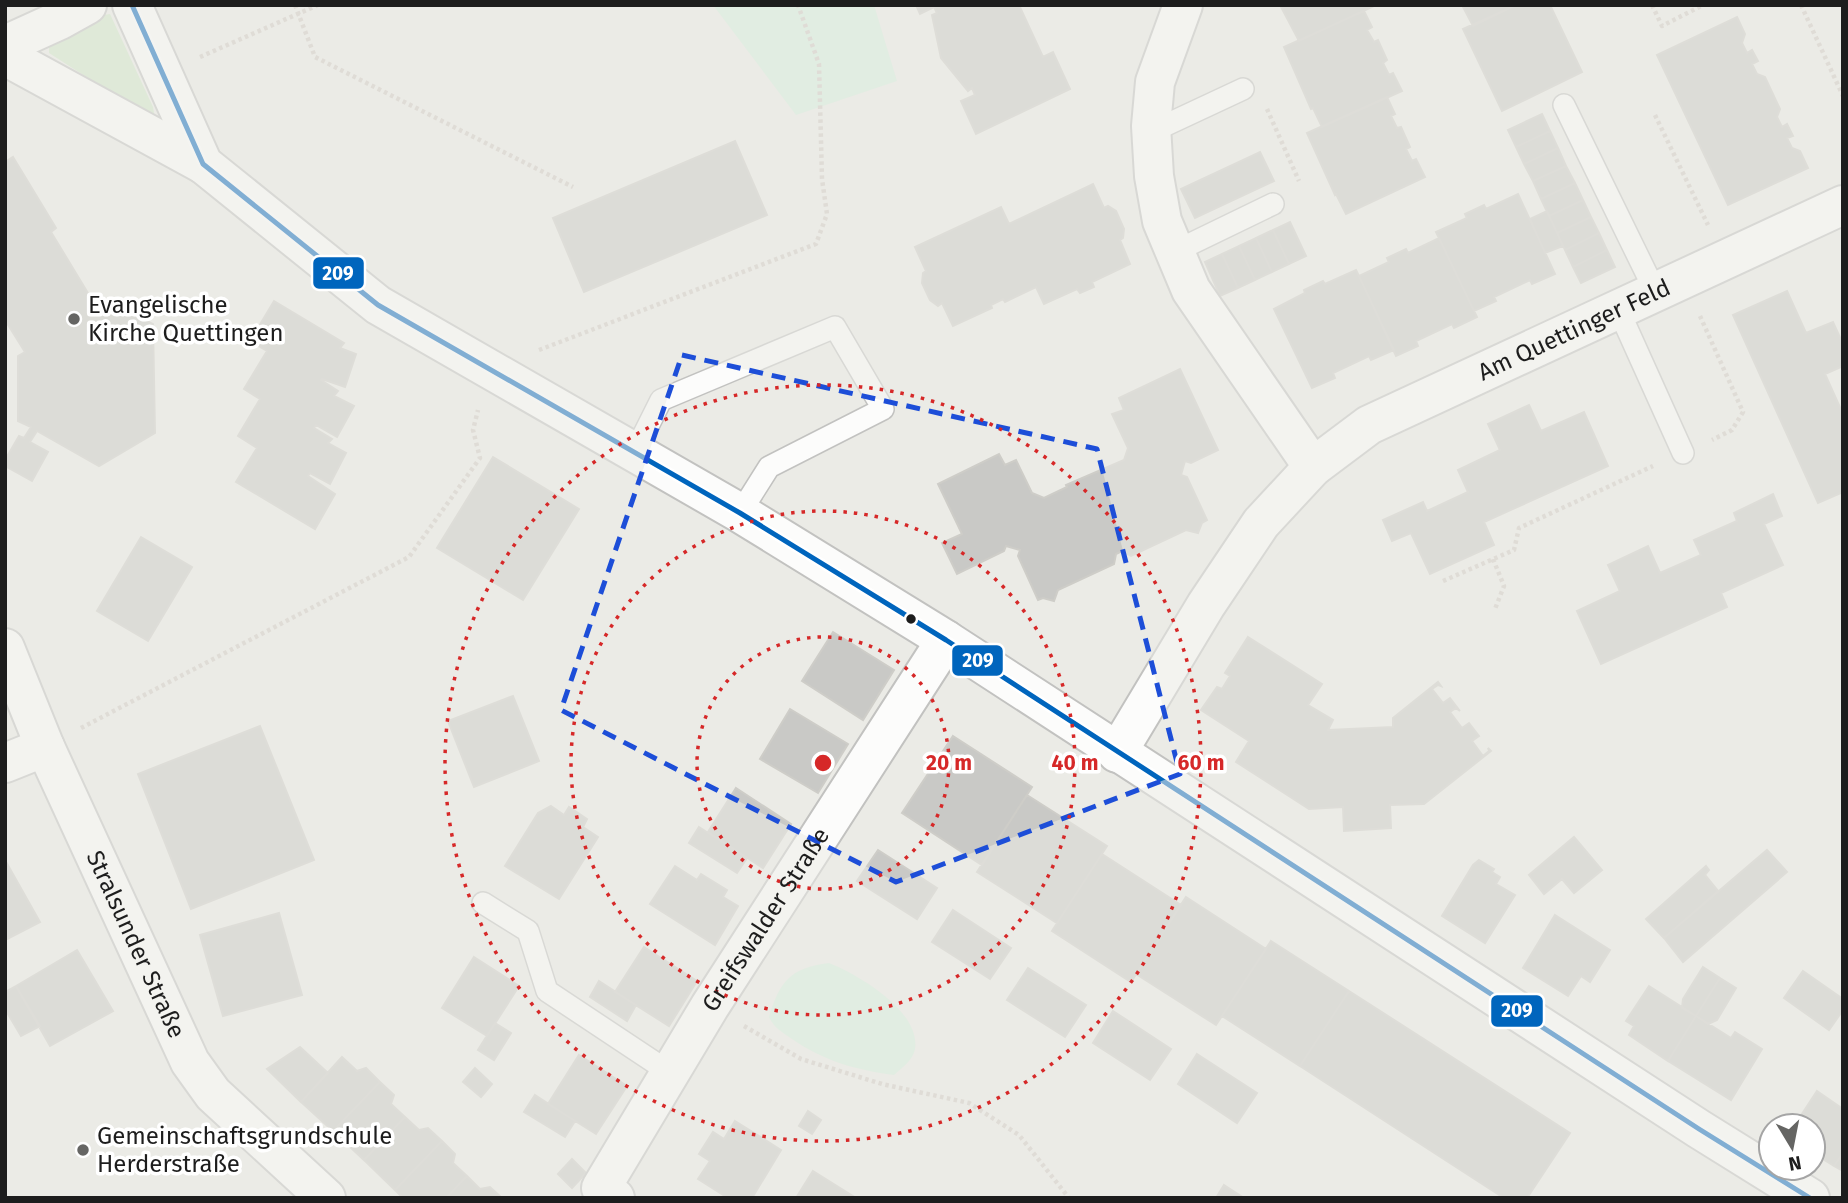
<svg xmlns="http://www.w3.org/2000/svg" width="1848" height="1203" viewBox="0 0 1848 1203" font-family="'Fira Sans',sans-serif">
<rect width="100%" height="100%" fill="#ebebe6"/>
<path fill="#d0e7c8" d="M110,14L153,107L154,113L149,117L49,53V46L104,15Z"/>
<path fill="#d6efde" d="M713,5H874L897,81L796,115Z
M829,963C857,974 921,1011 915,1049C913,1060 902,1068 894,1075C856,1070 824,1061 792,1039C782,1032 774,1028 769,1017C780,981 790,968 829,963Z"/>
<path fill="#c9c9c6" stroke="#cecdc8" stroke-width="2" d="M916,5H1019L1043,57L1053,52L1070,89L976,134L961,101L975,95L972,88L968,91L941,58L932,15L937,13L934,7L920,14Z
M1280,5H1376L1299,41Z
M1462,5H1516L1473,26Z
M1516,5H1550L1582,72L1502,111L1463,29Z
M1364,11L1372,27L1367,30L1374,42L1378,40L1387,60L1383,63L1389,75L1393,73L1402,91L1322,127L1313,108L1311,109L1284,47Z
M1737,17L1745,34L1742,43L1747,53L1752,50L1758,61L1752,64L1757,74L1765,77L1780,109L1777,117L1782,127L1787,124L1793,136L1787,138L1792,148L1800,151L1808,168L1728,205L1657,55Z
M1387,97L1395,114L1391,116L1397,128L1401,127L1410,147L1406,149L1412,161L1416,159L1425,177L1346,214L1336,194L1335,195L1307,133Z
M1542,114L1550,131L1516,147L1508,130Z
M1550,131L1558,148L1524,164L1516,147Z
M735,141L767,215L584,292L553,218Z
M1558,148L1566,166L1533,181L1524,164Z
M1260,152L1274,181L1195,218L1181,189Z
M13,157L56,228L51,232L97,308L111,300L121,307L125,300L146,312L143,319L153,324L155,433L99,466L37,431L30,442L48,452L32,481L5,466V460L19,436L24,438L31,427L18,421V356L25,352L5,320V162Z
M1566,166L1575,183L1541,199L1533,181Z
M1575,183L1583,200L1549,216L1541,199Z
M1093,184L1104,208L1108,206L1116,211L1124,229L1123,238L1120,240L1130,264L1092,282L1094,287L1080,293L1077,289L1044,304L1036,287L1005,302L1003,299L991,305L992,308L953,326L942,303L938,306L930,300L922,283L923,273L926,271L915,247L1001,207L1009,224Z
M1518,194L1555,274L1532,284L1530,280L1494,297L1496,301L1474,311L1436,232L1467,218L1465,214L1484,205L1486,209Z
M1583,200L1591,217L1557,233L1549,216Z
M1547,211L1563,246L1545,253L1530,219Z
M1591,217L1599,233L1565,250L1557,233Z
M1290,222L1306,256L1289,264L1273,230Z
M1273,230L1289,264L1272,272L1256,238Z
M1599,233L1607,250L1573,267L1565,250Z
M1256,238L1272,272L1255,280L1239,246Z
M1439,238L1477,317L1454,328L1452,324L1416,341L1418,346L1396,356L1359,276L1389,262L1387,258L1406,249L1408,253Z
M1239,246L1255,280L1238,288L1222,254Z
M1607,250L1615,267L1581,283L1573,267Z
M1222,254L1238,288L1220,296L1205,262Z
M1356,270L1394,350L1371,360L1369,356L1333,373L1335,378L1312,388L1274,309L1305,293L1304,290L1323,281L1325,284Z
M1787,291L1806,333L1833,322L1843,344V366L1825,374L1843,414V492L1818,503L1733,315Z
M274,301L344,343L340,348L356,354L345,387L322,379L321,380L338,391L334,396L354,406L337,437L316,425L314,428L332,439L328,443L346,453L330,484L310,473L308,476L335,494L315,529L236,482L257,448L238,436L260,399L244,389L267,351L250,341Z
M1180,369L1218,450L1191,463L1185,461L1181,475L1187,477L1207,520L1202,523L1198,533L1186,530L1131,556L1122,551L1116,554L1114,564L1058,590L1054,601L1043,598L1038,600L1018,556L1020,550L1006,546L1004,551L957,574L942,543L962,534L938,484L999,454L1005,465L1016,460L1032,493L1044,498L1067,487L1066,485L1124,460L1128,448L1112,414L1124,410L1119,398Z
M1529,405L1541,431L1584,412L1608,466L1484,522L1494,545L1430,574L1411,533L1392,541L1383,520L1423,502L1427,511L1468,492L1458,470L1500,450L1488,424Z
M493,457L579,509L523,600L437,548Z
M1773,494L1782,516L1764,524L1783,565L1721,593L1727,607L1601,664L1577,611L1620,591L1608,565L1648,546L1660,573L1701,555L1694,540L1737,521L1734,513Z
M141,537L192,567L148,641L97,611Z
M833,632L894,670L863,720L802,681Z
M1248,637L1322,684L1308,705L1333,720L1328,730L1393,727V718L1438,682L1441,686L1438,685L1432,689L1443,703L1450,698L1460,711L1456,708L1450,712L1462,728L1469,723L1479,736L1472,741L1483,756L1489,751L1488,748L1491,751L1424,804L1390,805L1391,828L1344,831L1343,807L1309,809L1236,762L1249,741L1201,710L1217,687L1222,689L1230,676L1225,673Z
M513,696L539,761L474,787L448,721Z
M790,709L848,744L818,793L760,759Z
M260,726L314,860L191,909L138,774Z
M953,736L1032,787L982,865L902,813Z
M736,788L791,824L763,868L708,832Z
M1027,795L1107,846L1057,923L977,872Z
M551,806L564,815L569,807L587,819L583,827L598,837L559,899L505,866L538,813Z
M699,827L747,858L737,873L689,843Z
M1574,837L1602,870L1574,893L1562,879L1544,894L1529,875Z
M878,850L937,888L917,919L857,881Z
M1767,850L1787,872L1683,962L1664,938Z
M1102,854L1181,905L1131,982L1052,931Z
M5,860L40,922L5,940Z
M1479,860L1494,869L1492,872L1500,877L1496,884L1515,895L1485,943L1442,916L1473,865Z
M675,866L697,880L701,874L727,890L723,897L738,906L715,945L650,904Z
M1706,866L1709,870L1705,875L1718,891L1664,938L1646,919Z
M1186,897L1266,949L1216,1025L1136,974Z
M953,910L1011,948L990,979L932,942Z
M279,913L302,995L223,1016L200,935Z
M1555,915L1610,950L1590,982L1581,976L1568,996L1523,968Z
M1271,941L1349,991L1300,1066L1222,1016Z
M644,947L697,981L669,1026L615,992Z
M77,950L113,1011L50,1046L16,986Z
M474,957L519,986L487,1036L442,1008Z
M1703,967L1720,978L1696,1016L1682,1008L1683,999Z
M1028,968L1086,1005L1065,1037L1007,1000Z
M1803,971L1843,999V1010L1829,1030L1784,998Z
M1720,978L1736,988L1717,1020L1708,1024L1696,1016Z
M599,981L636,1005L627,1021L590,997Z
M16,986L40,1026L21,1036L5,1009V992Z
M1649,986L1696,1016L1668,1061L1629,1035L1634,1026L1626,1021Z
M1349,991L1570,1133L1527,1198H1504L1300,1066Z
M1113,1011L1171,1049L1150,1080L1093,1043Z
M1696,1016L1731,1038L1735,1032L1762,1049L1731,1100L1668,1061Z
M495,1023L511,1033L494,1060L478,1050Z
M300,1047L328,1073L301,1102L267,1069Z
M1197,1054L1257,1093L1237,1123L1178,1084Z
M579,1055L627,1086L596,1134L548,1104Z
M342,1057L357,1071L366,1068L380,1082L333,1131L301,1102Z
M475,1068L492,1084L481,1097L463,1082Z
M380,1082L394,1095L391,1104L405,1117L364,1160L333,1131Z
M1817,1091L1843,1109V1153L1834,1166L1813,1153V1126H1807L1809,1123L1800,1117Z
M535,1095L575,1121L565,1137L524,1112Z
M808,1111L821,1120L812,1134L799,1126Z
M405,1117L419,1130L428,1128L442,1141L395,1190L364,1160Z
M735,1121L781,1150L752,1198H728L698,1179L710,1161L699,1154L713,1132L724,1139Z
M442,1141L455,1154L453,1163L467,1176L446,1198H403L395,1190Z
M1843,1153V1171L1834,1166Z
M572,1159L586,1173L572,1188L558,1174Z
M813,1171L856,1198H796Z
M467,1176L480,1189L490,1187L502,1198H446Z
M1224,1185L1244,1198H1216Z"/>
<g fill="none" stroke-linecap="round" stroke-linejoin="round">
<g stroke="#c2c2c0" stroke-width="24">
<path id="service" d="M1564,105L1656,293
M1151,126L1166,125L1243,89
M1174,252L1273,204
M1619,311L1683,453
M635,452L661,400L835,327L883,409L769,467L740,513
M483,903L528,931L547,991L669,1072"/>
</g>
<g stroke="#c2c2c0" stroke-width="42">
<g id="minor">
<path d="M132,5L203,164L378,305L740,513L946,640L1699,1129L1810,1198"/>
<path d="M1183,5L1155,82L1151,126L1154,176L1162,221L1191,290L1313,467"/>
<path d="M5,45L60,20L87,5"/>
<path d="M5,56L203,164"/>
<path id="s1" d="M5,648L45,747L190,1062L213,1094L326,1198"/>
<path id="s2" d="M1117,753L1206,605L1261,523L1313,467L1369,425L1843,205"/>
<path d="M5,763L45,747"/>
<path id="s3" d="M615,1198L601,1188L710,1006L946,640"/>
</g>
</g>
<path stroke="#d1c9c4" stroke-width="4.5" stroke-dasharray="3.5 3.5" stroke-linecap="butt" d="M295,5L315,57L573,187
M1652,5L1662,26L1703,5
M1801,5L1843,96
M200,57L318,5
M1267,109L1299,181
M1655,115L1708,225
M1700,316L1743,412L1732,430L1712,440
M539,350L816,244L827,214L822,179L819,64L798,5
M1493,559L1504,586L1495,609
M1443,581L1514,550L1519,528L1653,466
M81,728L409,557L480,458L473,430L478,410
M744,1026L801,1059L882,1084L969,1103L1019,1135L1069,1198"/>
<use href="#service" stroke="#fcfcfb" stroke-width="21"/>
<use href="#minor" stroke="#fcfcfb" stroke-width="38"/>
<g stroke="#fff" stroke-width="10">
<path id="bus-1" d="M132,5L203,164L378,305L740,513L946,640L1699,1129L1810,1198"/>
</g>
<use href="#bus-1" stroke="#0065bd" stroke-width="5"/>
</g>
<path d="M0 0H1848V1203H0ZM682,355L1097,449L1180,774L896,882L561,710Z" fill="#ebebe6" fill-opacity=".55" fill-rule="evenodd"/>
<path fill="none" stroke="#1d4ed8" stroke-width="5" stroke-dasharray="14 9" stroke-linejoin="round" d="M682,355L1097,449L1180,774L896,882L561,710Z"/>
<g fill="none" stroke="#d62828" stroke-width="3.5" stroke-dasharray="3.5 7">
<circle cx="823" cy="763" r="126"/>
<circle cx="823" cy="763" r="252"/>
<circle cx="823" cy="763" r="378"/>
</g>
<g fill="#656563" stroke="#fff" stroke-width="2.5">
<circle cx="74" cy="319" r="7"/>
<circle cx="83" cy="1150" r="7"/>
</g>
<circle fill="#1d1d1d" stroke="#fff" stroke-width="2.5" cx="911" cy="619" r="6"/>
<g text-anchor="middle" stroke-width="7" stroke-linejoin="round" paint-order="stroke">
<g font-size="24" fill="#1d1d1d" stroke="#fff" text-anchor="start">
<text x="88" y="313">Evangelische<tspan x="88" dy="28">Kirche Quettingen</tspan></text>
<text x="97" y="1144">Gemeinschaftsgrundschule<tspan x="97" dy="28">Herderstraße</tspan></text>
</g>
<g font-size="24" fill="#1d1d1d" stroke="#fff">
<text dy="8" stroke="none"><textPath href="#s2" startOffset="644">Am Quettinger Feld</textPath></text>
<text dy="8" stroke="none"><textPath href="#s3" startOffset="332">Greifswalder Straße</textPath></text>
<text dy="8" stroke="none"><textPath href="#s1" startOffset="324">Stralsunder Straße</textPath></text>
</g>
</g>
<circle cx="823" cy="763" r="10" fill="#d62828" stroke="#fff" stroke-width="3.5"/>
<g font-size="21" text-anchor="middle" font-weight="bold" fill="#d62828" stroke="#fff" stroke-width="7" stroke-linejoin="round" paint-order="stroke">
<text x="949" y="770">20 m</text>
<text x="1075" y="770">40 m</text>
<text x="1201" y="770">60 m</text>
</g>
<g stroke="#fff" stroke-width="2.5">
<rect x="312" y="256" width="53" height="34" rx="7" fill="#0065bd"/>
<rect x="951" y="644" width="53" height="33" rx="7" fill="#0065bd"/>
<rect x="1490" y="994" width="54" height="34" rx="7" fill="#0065bd"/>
</g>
<g font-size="19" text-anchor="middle" font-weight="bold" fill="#fff">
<text x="338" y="280">209</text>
<text x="978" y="667">209</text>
<text x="1517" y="1017">209</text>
</g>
<rect width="1848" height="1203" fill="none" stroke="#1d1d1d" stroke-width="14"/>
<g transform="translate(1792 1147) rotate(170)"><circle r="33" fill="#ffffff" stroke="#a5a5a5" stroke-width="2"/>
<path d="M0-5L12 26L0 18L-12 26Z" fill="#656563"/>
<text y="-10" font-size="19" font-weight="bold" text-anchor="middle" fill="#1d1d1d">N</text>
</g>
</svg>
